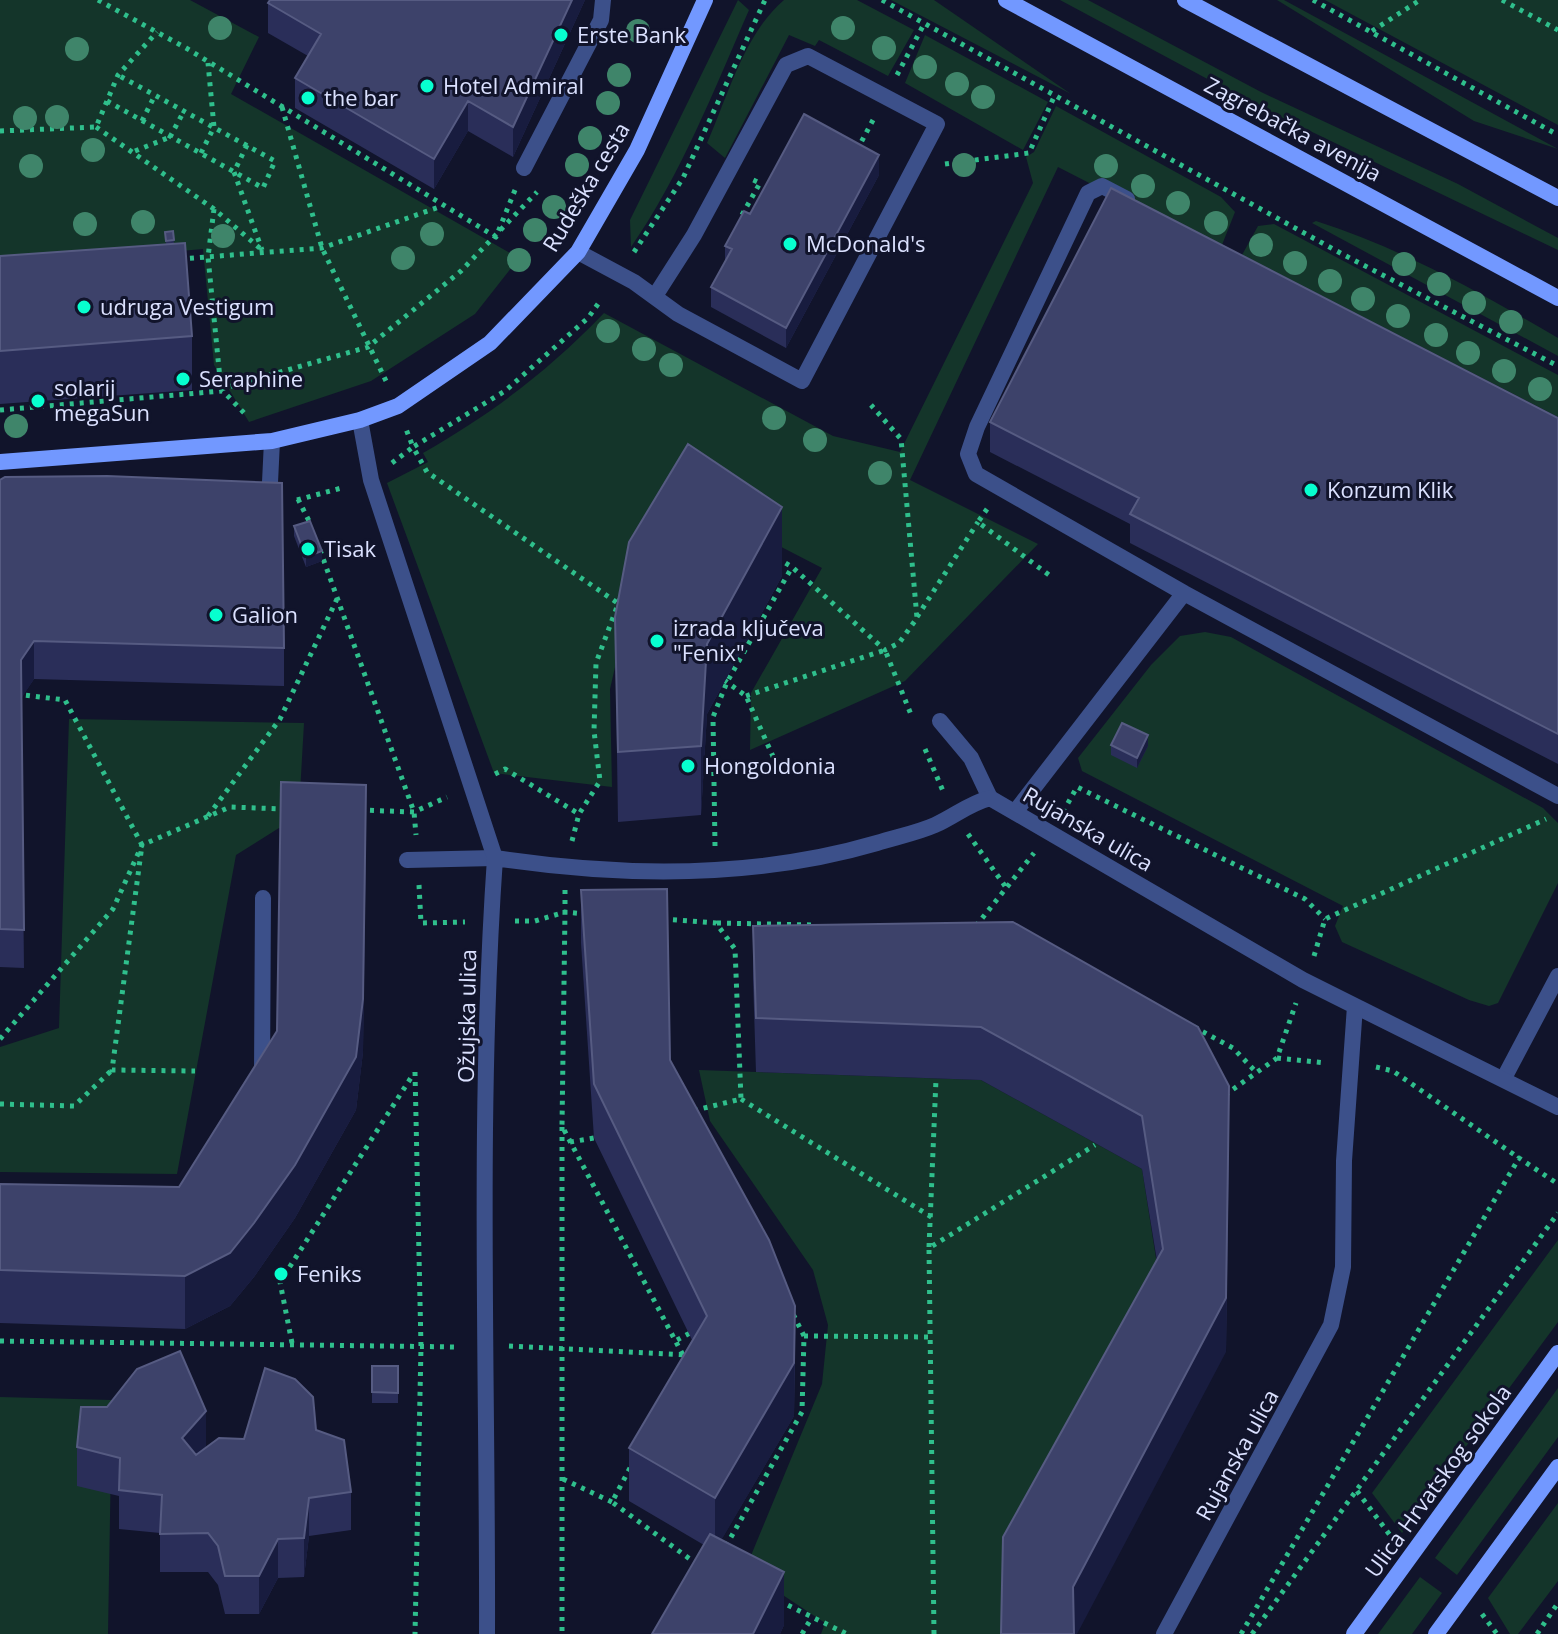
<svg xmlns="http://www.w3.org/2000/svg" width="1558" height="1634" viewBox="0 0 1558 1634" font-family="'Open Sans',sans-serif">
<rect width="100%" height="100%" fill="#11142b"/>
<path fill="#14352a" d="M0,0H190L259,37L231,94L519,258L475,314L371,381L249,422L214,365L203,249L0,267Z
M738,0L749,10C714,90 681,175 631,247L630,220Z
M784,0H857L914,30L888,76L819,40L815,46L789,35L725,158L707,143C728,96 744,34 784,0Z
M891,0H934L1071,94Z
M1060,0H1088L1261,92L1458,184L1558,238V250L1256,105Z
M1277,0H1284L1558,149L1474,121Z
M1325,0H1558V125Z
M925,35L1048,102L1023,150L905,83Z
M1056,106L1221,197L1235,212L1220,250L1058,167L910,480L1038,544L905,681L750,750L751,693L822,568L706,508L619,650L610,689L612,787L494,773L387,483L428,462L423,453C494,412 547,372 604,313L833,436L900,452L1033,183L1026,157L1034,152Z
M1316,221C1403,249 1479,292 1558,338V356L1312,223Z
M1274,224L1558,375V417L1242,255L1258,226Z
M1205,632L1231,637L1543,808L1558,823V883L1498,1003L1489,1006L1469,1000L1342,942L1335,926L1343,906L1082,771L1078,758L1151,665L1180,636Z
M69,719L304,723L298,828H279L236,855L177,1174L0,1172V1047L59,1028Z
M699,1070L981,1080L1142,1169L1163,1303L1002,1634H821L825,1623L745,1570L822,1384L828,1325L813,1270L710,1121Z
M1558,1240V1322L1402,1533L1372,1493Z
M1558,1388V1437L1457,1575L1435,1558Z
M0,1397L112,1400L108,1634H0Z
M1558,1503V1581L1518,1634H1510L1488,1598Z
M1420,1577L1442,1593L1412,1634H1378Z"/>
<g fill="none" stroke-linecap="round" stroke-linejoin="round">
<path stroke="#2fbf8c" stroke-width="5" stroke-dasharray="4 6" stroke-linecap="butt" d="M98,0L186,48L496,237L515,190
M882,0L1344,255L1558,366
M1313,0L1558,135
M1502,0L1558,30
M1372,31L1420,0
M897,75L924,24
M107,101L263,188L275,161L118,75
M282,107L322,248L387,383
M142,121L155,95
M96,127L214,209L262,250
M0,131L96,127L118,75L157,32
M170,137L184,111
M247,145L234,172L262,250
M857,150L873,120
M135,151L170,137
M201,153L214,127L208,63
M945,164L1029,153L1054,97
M214,209L208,257L221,389L247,416
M742,215L760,183L751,179
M634,252L683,178L765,0
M180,259L322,248L442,206
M598,304L588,318L505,391L413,447L427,472L619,604
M221,389L368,347L461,271L537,192
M0,410L222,391
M392,463L413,447L406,429
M298,499L311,525
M297,500L345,487
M987,509L978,522L1053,578
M320,550L414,812L416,835
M777,558L792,567L885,650L899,643L917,618L901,439L871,405
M917,617L978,522
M724,680L746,696L775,761
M16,694L65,700L142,845L112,1070L195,1071
M746,696L885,650L912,717
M925,749L943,791
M495,774L505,769L579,814
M360,810L414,812L447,797
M1063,812L1077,787L1305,899L1325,919
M208,816L280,719L337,599
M968,834L1005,886
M572,841L579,814L600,781L594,731L596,663L620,599
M715,846L713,717L727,682L792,567
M419,885L421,923L465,922
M565,890V912L585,914
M663,919L716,923L735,949L741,1099L692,1111
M515,921H535L565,912L562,1126L685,1359
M717,923L815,925
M976,926L1034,853
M1314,956L1325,919L1546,819
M1194,1027L1233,1048L1257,1073
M0,1039L113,909L142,845L230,807L286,809
M1277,1058L1326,1063
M1376,1067L1393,1071L1519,1158
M415,1072L421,1347L415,1634
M1225,1095L1277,1058L1296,1003
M741,1099L933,1218
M0,1104L74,1106L112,1070
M562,1127V1634
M570,1142L594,1138
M929,1247L936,1079
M804,1336L932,1337
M677,1340L690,1333
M0,1341L459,1347
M292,1343L280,1282L414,1073
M509,1346L687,1355
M630,1468L612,1502L698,1565
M563,1479L612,1502
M1357,1491L1392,1538
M726,1546L802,1412L804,1336L793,1314
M779,1601L847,1634
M1482,1614L1497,1634
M802,1634L812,1617
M934,1634L929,1248L1095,1145
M1241,1634L1519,1158L1558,1184
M1252,1634L1558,1213
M1537,1634L1558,1603"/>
<path stroke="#3c508a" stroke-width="16" d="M524,168L601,20L603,0
M1127,199L1102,186L1088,193L977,427L968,454L976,474L1184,593L1558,796
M578,252L634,282L678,314L802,381L937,124L808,56L786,65L694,235L655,296
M269,503L272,441
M940,721L971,758L990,798
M1015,812L1184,593
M407,860L495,858
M262,1075L263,898
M1504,1078L1558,976"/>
<path stroke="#3c508a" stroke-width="16" d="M360,420L371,480L495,858C477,1116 488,1376 487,1634
M495,858C621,877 754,879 877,843C896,837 917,833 935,825C955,816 968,804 990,798L1303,980L1355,1006L1344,1161L1343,1267L1331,1325L1164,1634
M1355,1006L1558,1107"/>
<path stroke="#7298ff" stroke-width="16" d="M1006,0L1558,298
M1185,0L1558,198
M0,462L272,441L360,420L398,406L490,343L578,252L637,150L705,0
M1354,1634L1558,1353
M1436,1634L1558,1467"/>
</g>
<g fill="#3f856a">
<circle cx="220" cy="28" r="12"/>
<circle cx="843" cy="28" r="12"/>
<circle cx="638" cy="31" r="12"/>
<circle cx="884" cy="48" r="12"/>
<circle cx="77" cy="49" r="12"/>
<circle cx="925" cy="67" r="12"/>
<circle cx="619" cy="75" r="12"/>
<circle cx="957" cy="84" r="12"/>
<circle cx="983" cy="97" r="12"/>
<circle cx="608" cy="103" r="12"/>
<circle cx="57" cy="117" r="12"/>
<circle cx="25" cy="118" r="12"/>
<circle cx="590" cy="138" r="12"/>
<circle cx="93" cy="150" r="12"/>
<circle cx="577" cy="165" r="12"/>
<circle cx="964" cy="165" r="12"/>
<circle cx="31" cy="166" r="12"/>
<circle cx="1106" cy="166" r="12"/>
<circle cx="1143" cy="186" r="12"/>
<circle cx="1178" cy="203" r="12"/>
<circle cx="554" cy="207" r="12"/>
<circle cx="143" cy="222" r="12"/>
<circle cx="1216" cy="223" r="12"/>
<circle cx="85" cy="224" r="12"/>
<circle cx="535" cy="230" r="12"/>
<circle cx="432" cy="234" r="12"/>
<circle cx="223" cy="236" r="12"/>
<circle cx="1261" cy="245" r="12"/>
<circle cx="403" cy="258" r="12"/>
<circle cx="519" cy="260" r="12"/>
<circle cx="1295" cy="263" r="12"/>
<circle cx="1404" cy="264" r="12"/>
<circle cx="1330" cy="281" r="12"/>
<circle cx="1439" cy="284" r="12"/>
<circle cx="1363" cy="299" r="12"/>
<circle cx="1474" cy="303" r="12"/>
<circle cx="1398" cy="316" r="12"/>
<circle cx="1511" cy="322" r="12"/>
<circle cx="608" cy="331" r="12"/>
<circle cx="1436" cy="335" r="12"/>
<circle cx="644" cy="349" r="12"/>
<circle cx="1468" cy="353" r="12"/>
<circle cx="671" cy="365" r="12"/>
<circle cx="1504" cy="371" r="12"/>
<circle cx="1540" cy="389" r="12"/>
<circle cx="774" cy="418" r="12"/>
<circle cx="16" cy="426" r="12"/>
<circle cx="815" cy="440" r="12"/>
<circle cx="880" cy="473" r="12"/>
</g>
<path fill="#2a2e59" d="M585,0L513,157L468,131L434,189L295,108V78L308,56L268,33V3Z
M879,175L786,348L711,307V287L725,261V246L750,214Z
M173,231L174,244L192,336V390L0,404V256L166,244L165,232Z
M1558,418V764L1130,543V524L990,452V422Z
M0,480L284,648V686L34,679L21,698L24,968L0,967Z
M294,526L322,561L306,567L294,536Z
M782,576L707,714L701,815L618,822L615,617Z
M1111,745L1148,746L1137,768L1111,755Z
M366,838L363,1052L356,1110L295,1218L254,1277L230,1306L185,1329L0,1323V1184L179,1187L277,1031Z
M581,890L670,1060L795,1360L794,1416L721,1540L784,1625L780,1634H652L704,1545L629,1501V1448L692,1340L594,1138L581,943Z
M1013,922L1229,1140L1226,1352L1157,1261L1142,1169L981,1080L756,1072L753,979V926Z
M372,1366H398V1403H372Z
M316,1430L351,1492V1530L309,1536L304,1577L278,1578L259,1614H225L218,1585L208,1572H160V1533L119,1529V1496L77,1486V1447L206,1448L244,1439Z"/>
<path fill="#181c3f" d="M572,0H585L513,157V127Z
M468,101V131L434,189V159Z
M879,155V175L786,348V328Z
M782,507V576L707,714L701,815V746L707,644Z
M322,551V561L306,567V557Z
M34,641V679L21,699V660Z
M1148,735V746L1137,768V758Z
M366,785L363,1052L356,1110L295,1218L254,1277L230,1306L185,1329V1276L230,1253Z
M1229,1086L1226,1352L1077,1634H1073V1587Z
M795,1306L794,1416L715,1551V1498Z
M206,1411V1449L182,1477V1438Z
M309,1498V1536L304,1577V1538Z
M278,1539V1578L259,1614V1576Z
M784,1572V1625L780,1634H753Z"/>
<path fill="#3d426a" stroke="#565b82" stroke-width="2" d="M270,0H572L513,127L468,101L434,159L295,78L321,34L268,3Z
M804,114L879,155L786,328L711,287L732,249L725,246L744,211L750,214Z
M1111,188L1558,418V734L1130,514L1139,498L990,422Z
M173,231L174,240L166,241L165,232Z
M185,243L192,336L0,351V256Z
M688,444L782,507L707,644L701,746L618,752L615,617L629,542Z
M107,476L282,483L284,648L34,641L21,660L24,930L0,929V480L5,477Z
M310,521L322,551L306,557L294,526Z
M1122,723L1148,735L1137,758L1111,745Z
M281,782L366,785L363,999L356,1057L295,1165L254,1223L230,1253L185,1276L0,1270V1184L179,1187L277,1031Z
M667,889L670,1060L769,1240L795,1306L794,1363L715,1498L629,1448L707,1316L594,1084L581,890Z
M1013,922L1198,1027L1229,1086L1226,1298L1073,1587L1074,1634H1001L1003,1537L1163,1249L1142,1116L981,1027L756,1018L753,926Z
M180,1351L206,1411L182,1438L196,1455L219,1438L244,1439L265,1368L295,1379L313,1397L316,1430L344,1440L351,1492L309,1498L304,1538L278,1539L259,1576H225L218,1546L208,1533L160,1534L162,1495L119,1490L120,1458L77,1447L81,1407H107L137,1369Z
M372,1366H398V1393L372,1392Z
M710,1534L784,1572L753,1634H652Z"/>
<g fill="#07ffcf" stroke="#11142b" stroke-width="3">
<circle cx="561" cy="35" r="8"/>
<circle cx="427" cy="86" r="8"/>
<circle cx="308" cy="98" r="8"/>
<circle cx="790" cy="244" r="8"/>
<circle cx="84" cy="307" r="8"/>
<circle cx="183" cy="379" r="8"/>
<circle cx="38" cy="401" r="8"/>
<circle cx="1311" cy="490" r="8"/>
<circle cx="308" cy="549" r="8"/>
<circle cx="216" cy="615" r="8"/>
<circle cx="657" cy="641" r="8"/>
<circle cx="688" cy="766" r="8"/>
<circle cx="281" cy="1274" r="8"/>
</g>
<g text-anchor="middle" stroke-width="6" stroke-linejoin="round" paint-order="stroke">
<g font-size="22" fill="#dbe1ff" stroke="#11142b" text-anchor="start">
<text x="577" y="43">Erste Bank</text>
<text x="443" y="94">Hotel Admiral</text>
<text x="324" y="106">the bar</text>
<text x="806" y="252">McDonald's</text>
<text x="100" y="315">udruga Vestigum</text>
<text x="199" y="387">Seraphine</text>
<text x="54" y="396">solarij<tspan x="54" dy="25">megaSun</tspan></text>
<text x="1327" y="498">Konzum Klik</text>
<text x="324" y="557">Tisak</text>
<text x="232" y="623">Galion</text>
<text x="673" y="636">izrada ključeva<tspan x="673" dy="25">"Fenix"</tspan></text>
<text x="704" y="774">Hongoldonia</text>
<text x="297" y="1282">Feniks</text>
</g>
<g font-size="22" fill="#dbe1ff" stroke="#11142b">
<text transform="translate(1293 129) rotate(28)" y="8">Zagrebačka avenija</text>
<text transform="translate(586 187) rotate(-59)" y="8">Rudeška cesta</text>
<text transform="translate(1088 829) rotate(30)" y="8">Rujanska ulica</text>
<text transform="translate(467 1016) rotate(-89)" y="8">Ožujska ulica</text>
<text transform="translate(1237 1455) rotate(-61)" y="8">Rujanska ulica</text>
<text transform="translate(1438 1481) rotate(-54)" y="8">Ulica Hrvatskog sokola</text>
</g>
</g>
</svg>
